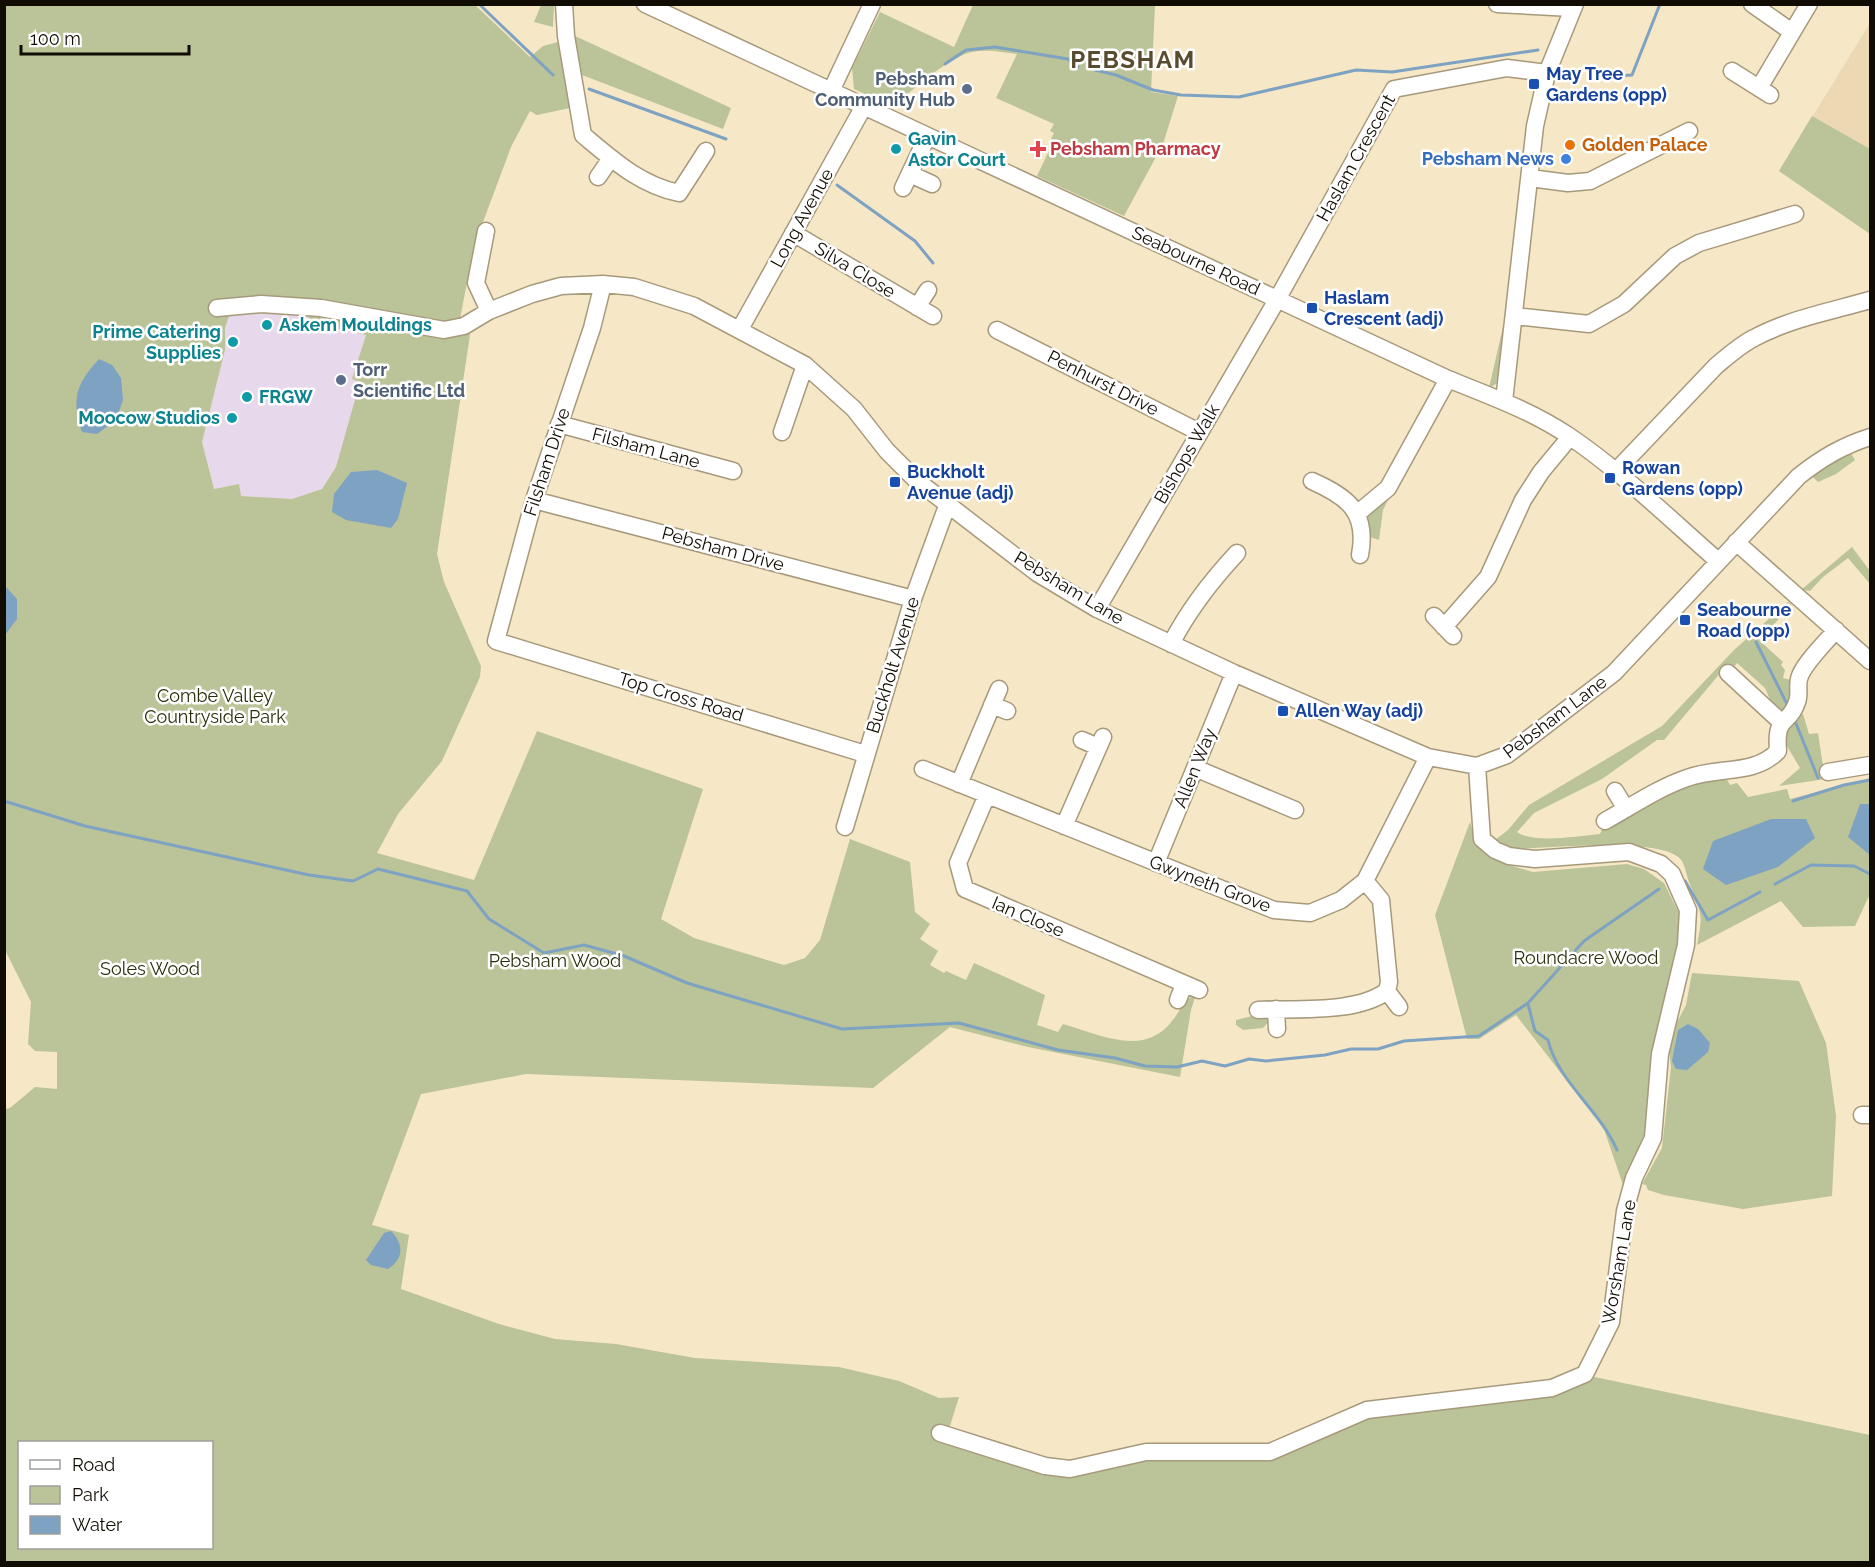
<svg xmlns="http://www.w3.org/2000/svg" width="1875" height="1567" viewBox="0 0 1875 1567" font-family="Raleway,sans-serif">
<rect width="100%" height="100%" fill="#f6e7c7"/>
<path fill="#ecd9b3" d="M1870,23V234L1779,171Z"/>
<path fill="#e8d8eb" d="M231,309L311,313L324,325L366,334L353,379L360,382L357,400L336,467L322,489L292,499L240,496L239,484L214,489L202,442L225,350V328Z"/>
<path fill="#bbc399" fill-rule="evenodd" d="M5,5H475L530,57L543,46L558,42L570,108L537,115L530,111L511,147L474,246L460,319L470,335L437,554L444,582L481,666L480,677L442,761L398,814L377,853L474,880L537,731L703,789L661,919L694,938L784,965L805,958L820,940L850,839L910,862L915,912L930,924L920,939L938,951L930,965L944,973L946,971L966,980L974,963L1045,995L1037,1025L1058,1032L1063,1024C1099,1034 1144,1058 1172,1021C1183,1008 1180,1003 1196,994L1191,1010L1180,1077L1028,1047L950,1027L873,1088L526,1074L421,1094L372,1225L409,1235L401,1289L499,1324L555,1339L616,1344L695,1358L839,1367L899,1381L939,1398L959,1397L949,1429L1066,1462L1147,1443L1268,1445L1366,1405L1590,1376L1870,1435V1562H5V1109L10,1108L35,1087L57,1089V1052L35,1051L28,1044L31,1002L5,950ZM231,310L310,314L307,322L366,335L352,379L360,382L336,467L322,489L292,499L241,496L239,484L214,489L202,442L225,350V328ZM20,1442H212V1548H20Z
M541,5H554L553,27L534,22Z
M973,5H1155L1151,92L1178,96L1163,144L1124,216L1037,176L1054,140L1051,139L1054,133L1050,131L1054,124L996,98L1017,54C1002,52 980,48 965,54C940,65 913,89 893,107L854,89L852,68L880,12L954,47Z
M575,36L731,108L723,129L582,75Z
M1812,116L1870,149V234L1779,171Z
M1505,318L1501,376L1496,384L1489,388Z
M1849,450L1855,460L1836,474L1818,482L1813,477L1815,468Z
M1391,494L1383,510L1379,540L1367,536L1365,514Z
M1852,547L1870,571V584L1848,558L1823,577L1810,591L1801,590Z
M1788,602L1792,605L1759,640L1783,662L1781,665L1785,670L1783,678L1791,680L1790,706L1781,715L1772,704L1765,688L1737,663L1732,669L1722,671L1664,740H1657L1602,779L1534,813L1517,832C1533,844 1578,836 1600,834L1603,827L1682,784L1726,778L1730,785L1737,783L1748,797L1787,789L1790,799L1870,778V894L1855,926L1803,927L1781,901L1697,945C1703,914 1702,916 1691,887C1687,879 1686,868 1682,861C1665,834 1536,850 1504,849L1495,840L1508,830L1529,805L1662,726L1734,650Z
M1803,714L1809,734L1818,733L1825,779L1779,786L1800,768L1781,736L1795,716Z
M1470,822L1475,840L1480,846L1505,864L1533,872L1627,864L1644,869L1664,883L1679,913V948L1644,1147L1625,1191L1604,1129L1516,1015L1479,1039H1467L1435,915Z
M1692,973L1799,981L1826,1043L1836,1116L1832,1196L1743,1209L1664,1195L1648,1190L1646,1185L1642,1184L1662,1148L1671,1067L1669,1048L1673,1030L1686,1005Z
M1256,1015H1265L1271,1019L1263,1028L1243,1030L1236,1025V1020Z"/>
<path fill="#7ea2c2" d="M99,359L112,365L121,378L123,400L116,420L97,434L82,432C71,399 76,384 99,359Z
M377,470L407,483L398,519L391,528L346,520L332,512L334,494L351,472Z
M5,586L17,599V619L5,635Z
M1860,804H1870V855L1848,837Z
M1771,819H1806L1815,838L1778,867L1726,885L1703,869L1713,841Z
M1688,1024L1698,1029L1710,1043L1708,1052L1687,1070L1676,1069L1672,1061L1678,1030Z
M391,1231C404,1244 404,1259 388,1269L371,1265L366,1260L384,1233Z"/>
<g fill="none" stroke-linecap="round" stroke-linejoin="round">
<path stroke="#7ea2c2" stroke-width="3" d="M479,4L553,75
M945,64L966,50L995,47L1068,59L1078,67
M1095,70L1116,75L1153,90L1181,95L1239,97L1356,70L1392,72L1538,50
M1596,77L1632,75L1660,4
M589,89L726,139
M837,185L915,241L933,263
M1756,642L1787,704
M1795,721L1818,778
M4,801L85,826L309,875L353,881L378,869L467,891L489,919L544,953L584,945L624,956L687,983L842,1029L959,1023L1058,1050L1115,1058L1145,1066L1177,1067L1202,1061L1225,1066L1249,1059L1266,1061L1325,1055L1351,1049H1378L1404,1041L1479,1036L1528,1003L1584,941L1659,889
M1793,801L1844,785L1870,780
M1685,881L1708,920L1760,892
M1775,884L1811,865L1854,866L1870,874
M1528,1004L1535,1031L1548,1040C1558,1082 1600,1110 1617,1150"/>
<g stroke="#a7997b" stroke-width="19">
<path id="minor" d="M564,4L566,36L583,135C613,160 640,185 679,193L706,151
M645,4L1448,379C1490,396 1532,411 1569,436C1622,472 1670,519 1718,561
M1497,4L1572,8
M1752,4L1792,32
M1732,71L1770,95
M1759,88L1809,4
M831,91L872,4
M910,174L932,184
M598,177L611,158
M1530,178L1568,183L1590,181L1689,131
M903,188L927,137
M486,231L476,283L489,311
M793,233L933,316
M603,284L592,328L534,500L496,641L865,754
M917,307L928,290
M217,308L261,304L321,308L444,330L464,326L489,311L532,294L561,286L603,284L634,287L694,306L805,365L854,409L887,451L916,480L1037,573L1097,609L1234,673L1428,757L1477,766L1507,755L1614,673L1799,476C1822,458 1842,446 1870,437
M1514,316L1589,324L1624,304L1675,256L1699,243L1795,214
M740,329L864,106
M997,330L1199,432
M1504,401L1535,126L1547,73L1575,4
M559,424L733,471
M782,432L805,365
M1615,472L1716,366C1728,356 1740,345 1754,338C1789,319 1832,311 1870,300
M1312,481C1348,497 1368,512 1360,555
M534,500L913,599
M1358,513L1388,488L1448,379
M1736,542L1870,661
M1097,609L1274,305L1394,89L1507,68L1547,73
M1434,616L1453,636
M1444,627L1488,577L1523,500L1541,472L1570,437
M1171,644C1189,609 1210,582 1237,553
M1728,673L1781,722
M992,705L1007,711
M1082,740L1098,747
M1195,768L1295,810
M923,769L1274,910L1310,913L1341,900L1365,881L1428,757
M1828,772L1870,765
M959,784L999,689
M1615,791L1626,809
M987,795L958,863L965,889L1199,990
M1605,821C1632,806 1658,788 1687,778C1718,766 1754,776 1778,751C1775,713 1789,727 1797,702C1800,695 1797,686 1799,679C1802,665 1826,642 1836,630
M1064,826L1103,737
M845,827L913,599L947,506
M1156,863L1234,673
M1387,991L1399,1007
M1178,1000L1184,984
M1276,1009L1277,1029
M1258,1010C1297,1008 1356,1014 1387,991L1389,982L1381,900L1365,881
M1862,1115H1870
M940,1433L1045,1466L1070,1469L1146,1452H1270L1367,1410L1552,1388L1585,1374L1611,1322L1625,1211L1634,1178L1653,1138L1660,1054L1686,945L1688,910L1672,874L1661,864L1629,852L1535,859L1509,856L1495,850L1482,839L1477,766"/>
</g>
<use href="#minor" stroke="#fff" stroke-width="16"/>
</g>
<g fill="#1a4fb4" stroke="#fff" stroke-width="2">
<rect x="1528" y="78" width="12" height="12" rx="3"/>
<rect x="1306" y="302" width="12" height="12" rx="3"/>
<rect x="1604" y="472" width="12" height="12" rx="3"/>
<rect x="889" y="476" width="12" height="12" rx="3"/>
<rect x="1679" y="614" width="12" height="12" rx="3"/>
<rect x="1277" y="705" width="12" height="12" rx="3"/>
</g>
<g fill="#5c6f8a" stroke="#fff" stroke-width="2">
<circle cx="967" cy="89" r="6"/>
<circle cx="341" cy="380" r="6"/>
</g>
<circle fill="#e8710a" stroke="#fff" stroke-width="2" cx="1570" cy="145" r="6"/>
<g fill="#0f9aa8" stroke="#fff" stroke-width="2">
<circle cx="896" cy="149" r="6"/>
<circle cx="267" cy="325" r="6"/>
<circle cx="233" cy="342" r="6"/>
<circle cx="247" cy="397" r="6"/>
<circle cx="232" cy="418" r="6"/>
</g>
<path fill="#e0444e" stroke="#fff" stroke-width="2" d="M1035 140h6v6h6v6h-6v6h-6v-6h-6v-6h6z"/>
<circle fill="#3f7fe0" stroke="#fff" stroke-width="2" cx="1566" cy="159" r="6"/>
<g text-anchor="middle" stroke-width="5" stroke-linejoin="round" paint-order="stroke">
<g font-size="18" font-weight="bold" fill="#164399" stroke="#fff" text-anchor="start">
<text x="1546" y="80">May Tree<tspan x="1546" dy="21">Gardens (opp)</tspan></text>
<text x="1324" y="304">Haslam<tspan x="1324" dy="21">Crescent (adj)</tspan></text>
<text x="1622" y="474">Rowan<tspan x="1622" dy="21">Gardens (opp)</tspan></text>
<text x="907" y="478">Buckholt<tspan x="907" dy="21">Avenue (adj)</tspan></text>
<text x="1697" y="616">Seabourne<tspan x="1697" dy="21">Road (opp)</tspan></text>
<text x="1295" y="717">Allen Way (adj)</text>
</g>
<g font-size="18" font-weight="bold" fill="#4e5e75" stroke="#fff" text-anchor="end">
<text x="955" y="85">Pebsham<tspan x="955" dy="21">Community Hub</tspan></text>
<text x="353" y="376" text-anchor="start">Torr<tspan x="353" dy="21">Scientific Ltd</tspan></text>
</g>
<g font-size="18" font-weight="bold" fill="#0d838f" stroke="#fff" text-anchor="start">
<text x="908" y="145">Gavin<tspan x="908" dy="21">Astor Court</tspan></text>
<text x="279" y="331">Askem Mouldings</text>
<text x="221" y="338" text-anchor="end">Prime Catering<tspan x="221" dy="21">Supplies</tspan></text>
<text x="259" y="403">FRGW</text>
<text x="220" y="424" text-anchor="end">Moocow Studios</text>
</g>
<g font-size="18" font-weight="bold" fill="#c56008" stroke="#fff" text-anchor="start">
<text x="1582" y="151">Golden Palace</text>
</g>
<g font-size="18" font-weight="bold" fill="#be3a42" stroke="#fff" text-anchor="start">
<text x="1050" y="155">Pebsham Pharmacy</text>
</g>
<g font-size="18" fill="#110c03" stroke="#fff">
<text transform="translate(1356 158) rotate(-61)" y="6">Haslam Crescent</text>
<text transform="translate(802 218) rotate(-61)" y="6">Long Avenue</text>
<text transform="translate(1196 261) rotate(25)" y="6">Seabourne Road</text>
<text transform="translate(855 270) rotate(31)" y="6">Silva Close</text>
<text transform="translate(1103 383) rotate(27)" y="6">Penhurst Drive</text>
<text transform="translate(646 448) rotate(15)" y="6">Filsham Lane</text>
<text transform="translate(1187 454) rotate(-60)" y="6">Bishops Walk</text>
<text transform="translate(547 462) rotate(-72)" y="6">Filsham Drive</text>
<text transform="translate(723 549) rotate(15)" y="6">Pebsham Drive</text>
<text transform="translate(1069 588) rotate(31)" y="6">Pebsham Lane</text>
<text transform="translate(893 665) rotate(-73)" y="6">Buckholt Avenue</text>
<text transform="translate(681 697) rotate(17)" y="6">Top Cross Road</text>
<text transform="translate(1555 717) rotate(-37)" y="6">Pebsham Lane</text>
<text transform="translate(1195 768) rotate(-68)" y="6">Allen Way</text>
<text transform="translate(1210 884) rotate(21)" y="6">Gwyneth Grove</text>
<text transform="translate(1028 917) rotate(23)" y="6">Ian Close</text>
<text transform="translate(1619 1262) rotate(-80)" y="6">Worsham Lane</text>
</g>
<g font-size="18" font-weight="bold" fill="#366cbe" stroke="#fff" text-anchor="end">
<text x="1554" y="165">Pebsham News</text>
</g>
<g font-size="18" fill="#2a2e0a" stroke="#fff">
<text x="215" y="702">Combe Valley<tspan x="215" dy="21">Countryside Park</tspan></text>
<text x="1586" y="964">Roundacre Wood</text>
<text x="555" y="967">Pebsham Wood</text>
<text x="150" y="975">Soles Wood</text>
</g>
<g font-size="24" font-weight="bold" letter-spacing="1.5" fill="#584b30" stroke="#fff">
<text x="1133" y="68">PEBSHAM</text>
</g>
</g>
<rect width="1875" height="1567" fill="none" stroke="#110c03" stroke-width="12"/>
<rect x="18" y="1441" width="195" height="108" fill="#ffffff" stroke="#a09e9a" stroke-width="1.5"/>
<rect x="30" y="1460" width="30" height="9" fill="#ffffff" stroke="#a09e9a" stroke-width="1.5"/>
<text x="72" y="1471" font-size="18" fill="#110c03">Road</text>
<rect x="30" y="1486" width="30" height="18" fill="#bbc399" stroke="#a09e9a" stroke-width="1.5"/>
<text x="72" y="1501" font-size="18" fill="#110c03">Park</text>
<rect x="30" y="1516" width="30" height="18" fill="#7ea2c2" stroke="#a09e9a" stroke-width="1.5"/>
<text x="72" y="1531" font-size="18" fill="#110c03">Water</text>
<path d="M21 45v9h168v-9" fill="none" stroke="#110c03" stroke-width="3"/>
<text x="30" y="45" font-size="18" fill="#110c03" stroke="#ffffff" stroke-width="4.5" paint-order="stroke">100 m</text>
</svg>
